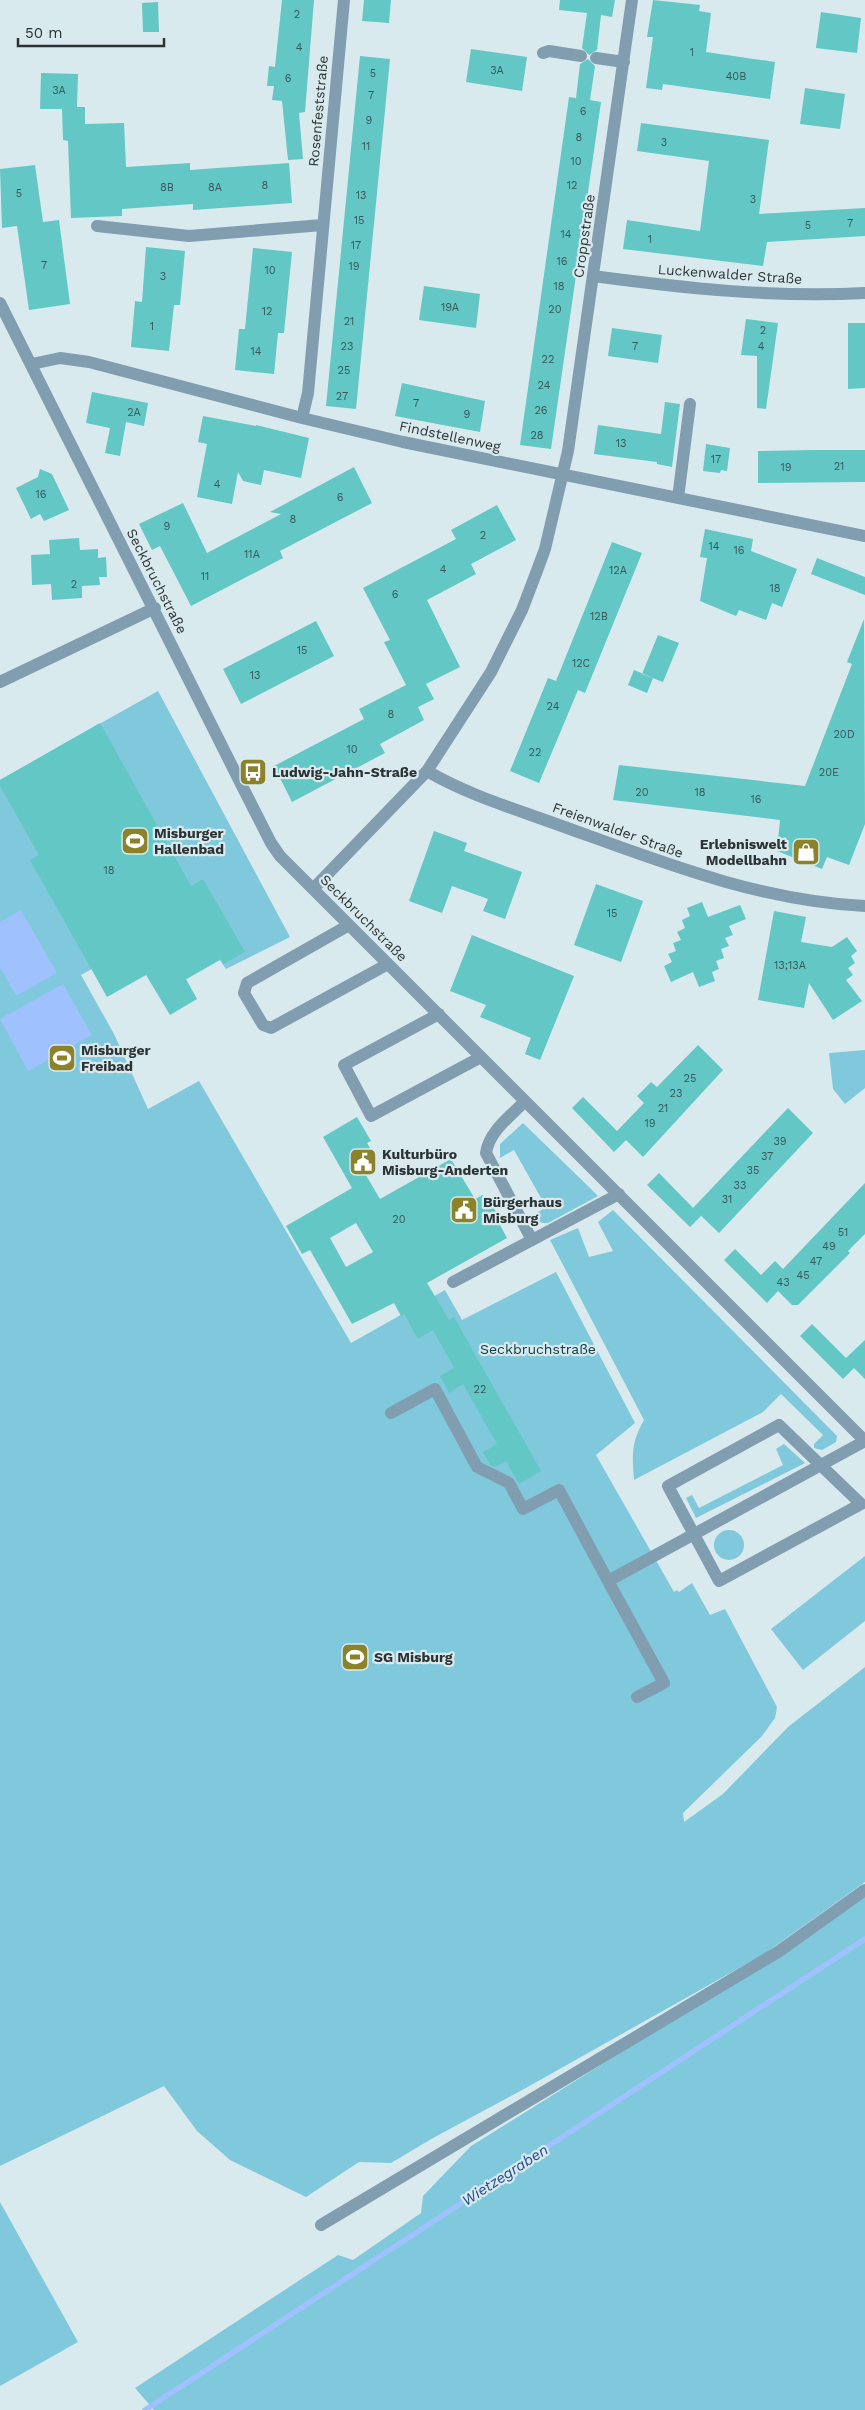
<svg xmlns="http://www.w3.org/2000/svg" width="865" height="2410" viewBox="0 0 865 2410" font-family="'Work Sans',sans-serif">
<rect width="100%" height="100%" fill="#d9eaee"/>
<path fill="#80c8db" d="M158,691L290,937L226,969L220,960L185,980L161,930L81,975L114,1034L148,1109L199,1081L351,1343L445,1290L462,1320L556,1272L635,1423L596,1455L674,1592L677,1590L679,1592L692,1583L710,1615L725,1609L777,1707L775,1718L762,1736L683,1813L684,1822L723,1794L788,1727L865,1667V1882L764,1954L524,2089L433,2138L391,2163L359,2162L306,2197L230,2160L197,2131L164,2086L0,2166V780Z
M865,1050V1088L845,1104L833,1089L829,1053Z
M523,1123L589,1187L598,1196L548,1223C541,1224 536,1221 532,1216L546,1207L514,1150L500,1158V1144Z
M613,1210L837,1436L836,1442L822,1450L814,1448V1444L823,1435L781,1394L763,1412L634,1480C632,1455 631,1443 644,1420L550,1240L578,1228L589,1257L613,1251L598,1222Z
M784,1444L805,1463L696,1518L686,1498L692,1495L699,1508L783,1465L776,1449Z
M714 1545a15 15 0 1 1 30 0a15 15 0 1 1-30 0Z
M865,1556V1621L803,1670L771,1629Z
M865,1894V2410H154L135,2388L338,2255L353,2260L421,2213L423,2196L471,2146L767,1961Z
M0,2202L78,2342L0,2386Z"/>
<path fill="#9fc1fe" d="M21,910L57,973L16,996L0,967V922Z
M63,984L92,1035L28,1071L0,1019Z"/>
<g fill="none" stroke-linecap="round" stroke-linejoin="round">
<path stroke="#9fc1fe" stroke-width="5.5" d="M145,2410L865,1939"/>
</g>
<path fill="#62c7c5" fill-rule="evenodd" d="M282,0H314L305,112L299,113L303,159L288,160L282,101L272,100L274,86H267L269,66L275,67Z
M364,0H391L389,23L362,21Z
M560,0H615L612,17L601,15L597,50L589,55L582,48L587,13L559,10Z
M653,0L700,5L699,11L711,13L706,52L775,62L770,99L663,84L662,90L646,88L653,37H647Z
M158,2L159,32H143L142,3Z
M821,12L861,18L857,53L816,48Z
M471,49L527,57L522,91L466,82Z
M360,56L390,59L356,409L326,406Z
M588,59L595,66L590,100L601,102L551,449L520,445L569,97L576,98L580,64Z
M41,73L78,74L77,107H85V124L124,123L126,167L190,163V170L289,163L292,203L193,210V204L122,209V216L71,218L68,141L63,140L62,109H40Z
M805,88L845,94L840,129L800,124Z
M641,123L769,140L759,214L865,208V236L767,242L763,266L623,249L627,220L700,231L709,161L637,151Z
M35,165L43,222L59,220L70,304L29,310L17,226L2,228L0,169Z
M146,247L185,251L180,305H174L169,351L131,347L135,301L142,302Z
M253,248L292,252L284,333H278L274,374L235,370L239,329H245Z
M424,286L480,294L476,328L419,320Z
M746,319L778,323L766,409L757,408V356L741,355Z
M848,323H865V388L848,389Z
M612,328L662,335L658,363L608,356Z
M402,383L485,401L480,432L395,416Z
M92,392L148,403L144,426L126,422L120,456L105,453L110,428L86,423Z
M665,402L680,404L672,467L657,464V462L594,454L598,425L661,434Z
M203,416L256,426V425L309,438L301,478L264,470L261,485L243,481L238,472L232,504L197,497L207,444L198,442Z
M706,444L730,448L727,471L721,470L720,473L703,471Z
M813,450H865V482L758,483V451Z
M354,467L372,503L280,551L283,558L191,606L160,546L152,550L139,524L183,503L207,553L281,514L270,512Z
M40,469L52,474L69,510L44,521L40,514L31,519L16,488L38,477Z
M497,505L516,540L471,564L476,574L427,600L460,667L426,684L434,699L418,707L424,720L380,744L385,753L292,802L274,766L364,719L359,709L406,685L384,642L390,640L363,588L456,539L451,530Z
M705,529L753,539L751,551L797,569L782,607L772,603L766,620L739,610L736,616L700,601L707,558L700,557Z
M79,538L80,550L98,549V558L106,557L107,577H99L100,585L82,586V598L52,600L51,584L32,585L31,555L50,554L49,540Z
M612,542L642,553L585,693L578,690L539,783L510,771L548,678L556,681Z
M817,558L865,577V595L811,574Z
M864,619L865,824L849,865L827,857L822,869L777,851L780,820L613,800L619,765L805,786L852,664L847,662Z
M316,621L334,656L241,704L223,669Z
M658,635L679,643L663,682L642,674Z
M634,670L653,678L647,693L628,685Z
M100,723L191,886L203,879L245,952L223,964L221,959L186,979L197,999L170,1015L146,975L107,997L30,860L39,855L0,786V780Z
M434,831L467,843L464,851L522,872L505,919L483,911L488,899L452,886L442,913L409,901Z
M596,884L643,901L621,962L574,945Z
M702,902L708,917L740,905L746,919L729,926L733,935L725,938L729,946L721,949L724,958L716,961L719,969L712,972L715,981L699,987L693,972L671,982L664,966L672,962L668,954L676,951L673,943L681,940L677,932L685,928L682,920L690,916L687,908Z
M774,911L806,917L801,942L832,947L847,937L857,951L851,956L855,963L848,968L853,975L846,980L862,1001L833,1020L809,983L804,1008L758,1000Z
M472,935L574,976L540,1060L525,1054L531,1038L480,1017L486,1005L450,991Z
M698,1045L723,1070L643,1157L617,1131L644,1103L637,1096L651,1082L657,1087Z
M583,1097L626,1140L614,1152L572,1108Z
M788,1108L813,1133L719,1233L693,1208Z
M357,1117L371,1141L367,1143L370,1148L362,1153L371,1168L364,1172L380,1199L451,1159L475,1199L483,1195L490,1207L492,1205L503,1224L500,1225L507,1238L427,1283L449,1320L454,1317L541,1471L519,1484L506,1461L495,1467L490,1465L483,1452L497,1444L463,1384L449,1393L440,1376L454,1368L433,1330L418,1339L404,1314L401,1316L394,1303L352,1324L310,1250L302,1254L286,1226L352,1188L323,1137ZM356,1223L373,1252L346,1267L330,1238Z
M659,1173L701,1216L690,1227L647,1185Z
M865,1183V1234L848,1251L850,1253L798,1305H792L778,1291L767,1303L724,1260L735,1249L761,1275L775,1261L783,1269Z
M812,1324L846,1358L865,1340V1379L854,1368L843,1379L800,1336Z"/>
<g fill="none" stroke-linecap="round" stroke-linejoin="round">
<path stroke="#819db0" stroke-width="12" d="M543,53L549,51L581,56
M596,58L624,62
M97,226L189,236L322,225
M593,276C683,288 774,298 865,293
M0,303L240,782L271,843L280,856L865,1441
M32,364L60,358L89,362L302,418L403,442L865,536
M302,418L308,393L344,0
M678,498L690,404
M0,682L155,608
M427,771C468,795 515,809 559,825C659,861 758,901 865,906
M313,889L427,771L491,672L522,610L538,568L545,549L568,451L632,0
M349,925L247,983L244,993L263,1025L271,1028L388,964
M439,1014L344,1065L371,1116L481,1057
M525,1101C511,1116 489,1131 486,1153L532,1240L619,1194
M453,1282L532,1240
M391,1413L435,1389L477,1467L509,1483L523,1509L559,1490L608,1581L865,1441
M779,1425L861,1504L719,1581L668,1486Z
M608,1581L664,1683L637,1697
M321,2225L778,1952L865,1890"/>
</g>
<defs>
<g id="bus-square" transform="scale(1.4375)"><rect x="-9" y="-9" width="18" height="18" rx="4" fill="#8b8229" stroke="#d9eaee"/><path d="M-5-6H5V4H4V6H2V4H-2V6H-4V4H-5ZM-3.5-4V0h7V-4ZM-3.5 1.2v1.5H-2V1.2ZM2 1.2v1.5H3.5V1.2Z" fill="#fff"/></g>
<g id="stadium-square" transform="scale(1.4375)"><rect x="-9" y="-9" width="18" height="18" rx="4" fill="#8b8229" stroke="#d9eaee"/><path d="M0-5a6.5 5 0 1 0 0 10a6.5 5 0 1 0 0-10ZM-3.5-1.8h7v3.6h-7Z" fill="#fff"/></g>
<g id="shop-square" transform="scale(1.4375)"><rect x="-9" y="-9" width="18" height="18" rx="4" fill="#8b8229" stroke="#d9eaee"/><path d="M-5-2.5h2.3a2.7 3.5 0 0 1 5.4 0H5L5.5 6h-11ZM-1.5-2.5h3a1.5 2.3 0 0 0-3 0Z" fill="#fff"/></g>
<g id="civic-square" transform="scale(1.4375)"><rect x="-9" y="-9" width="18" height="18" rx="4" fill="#8b8229" stroke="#d9eaee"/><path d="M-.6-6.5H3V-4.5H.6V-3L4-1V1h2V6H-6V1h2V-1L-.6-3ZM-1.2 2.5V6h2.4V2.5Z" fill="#fff"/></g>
</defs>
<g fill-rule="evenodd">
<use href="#bus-square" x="253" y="772"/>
<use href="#stadium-square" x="135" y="841"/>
<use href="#shop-square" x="806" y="852"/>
<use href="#stadium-square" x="62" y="1058"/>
<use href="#civic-square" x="363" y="1162"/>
<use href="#civic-square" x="464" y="1210"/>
<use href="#stadium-square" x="355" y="1657"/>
</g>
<g text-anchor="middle" stroke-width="4.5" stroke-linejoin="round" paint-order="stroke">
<g font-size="11" fill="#3a5859">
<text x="297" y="18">2</text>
<text x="299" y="51">4</text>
<text x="692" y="56">1</text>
<text x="497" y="74">3A</text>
<text x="373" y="77">5</text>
<text x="736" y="80">40B</text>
<text x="288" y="82">6</text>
<text x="59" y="94">3A</text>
<text x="371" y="99">7</text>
<text x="583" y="115">6</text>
<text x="369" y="124">9</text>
<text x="579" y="141">8</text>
<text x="664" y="146">3</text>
<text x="366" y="150">11</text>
<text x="576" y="165">10</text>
<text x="265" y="189">8</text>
<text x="572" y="189">12</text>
<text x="167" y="191">8B</text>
<text x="215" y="191">8A</text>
<text x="19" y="197">5</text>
<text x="361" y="199">13</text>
<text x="753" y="203">3</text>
<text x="359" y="224">15</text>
<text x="850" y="227">7</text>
<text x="808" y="229">5</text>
<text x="566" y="238">14</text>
<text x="650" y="243">1</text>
<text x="356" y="249">17</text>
<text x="562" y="265">16</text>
<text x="44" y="269">7</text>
<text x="354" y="270">19</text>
<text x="270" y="274">10</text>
<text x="163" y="280">3</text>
<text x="559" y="290">18</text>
<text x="450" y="311">19A</text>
<text x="555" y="313">20</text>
<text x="267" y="315">12</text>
<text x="349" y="325">21</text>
<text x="152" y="330">1</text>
<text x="763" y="334">2</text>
<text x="347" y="350">23</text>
<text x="635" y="350">7</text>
<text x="761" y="350">4</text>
<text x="256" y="355">14</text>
<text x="548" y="363">22</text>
<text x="344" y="374">25</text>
<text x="544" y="389">24</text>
<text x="342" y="400">27</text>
<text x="416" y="407">7</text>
<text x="541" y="414">26</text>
<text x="134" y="416">2A</text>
<text x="467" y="418">9</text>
<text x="537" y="439">28</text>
<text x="621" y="447">13</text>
<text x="716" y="463">17</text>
<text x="839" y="470">21</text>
<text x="786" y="471">19</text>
<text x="217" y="488">4</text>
<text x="41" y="498">16</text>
<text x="340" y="501">6</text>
<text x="293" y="523">8</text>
<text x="167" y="530">9</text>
<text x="483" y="539">2</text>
<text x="714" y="550">14</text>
<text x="739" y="554">16</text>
<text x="252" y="558">11A</text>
<text x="443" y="573">4</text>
<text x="618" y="574">12A</text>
<text x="205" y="580">11</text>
<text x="74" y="588">2</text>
<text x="775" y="592">18</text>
<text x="395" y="598">6</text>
<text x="599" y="620">12B</text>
<text x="302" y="654">15</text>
<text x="581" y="667">12C</text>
<text x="255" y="679">13</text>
<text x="553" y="710">24</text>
<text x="391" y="718">8</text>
<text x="844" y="738">20D</text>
<text x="352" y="753">10</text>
<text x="535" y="756">22</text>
<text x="829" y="776">20E</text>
<text x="642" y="796">20</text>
<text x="700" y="796">18</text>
<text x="756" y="803">16</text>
<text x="109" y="874">18</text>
<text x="612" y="917">15</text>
<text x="790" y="969">13;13A</text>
<text x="690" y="1082">25</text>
<text x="676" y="1097">23</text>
<text x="663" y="1112">21</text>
<text x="650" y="1127">19</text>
<text x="780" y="1145">39</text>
<text x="767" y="1160">37</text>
<text x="753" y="1174">35</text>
<text x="740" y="1189">33</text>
<text x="727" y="1203">31</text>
<text x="399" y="1223">20</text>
<text x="843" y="1236">51</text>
<text x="829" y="1250">49</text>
<text x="816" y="1265">47</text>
<text x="803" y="1279">45</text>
<text x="783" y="1286">43</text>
<text x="480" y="1393">22</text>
</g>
<g font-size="14" fill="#2c3335" stroke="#d9eaee">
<text transform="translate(318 111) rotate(-85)" y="5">Rosenfeststraße</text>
<text transform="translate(584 236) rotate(-82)" y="5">Croppstraße</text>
<text transform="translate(730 274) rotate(4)" y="5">Luckenwalder Straße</text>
<text transform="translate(450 436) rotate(12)" y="5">Findstellenweg</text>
<text transform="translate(157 581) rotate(63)" y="5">Seckbruchstraße</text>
<text transform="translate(618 830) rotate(20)" y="5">Freienwalder Straße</text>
<text transform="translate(364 918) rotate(45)" y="5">Seckbruchstraße</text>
</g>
<g font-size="14" font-weight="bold" fill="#2c3335" stroke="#d9eaee" text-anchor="start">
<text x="272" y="777">Ludwig-Jahn-Straße</text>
<text x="154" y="838">Misburger<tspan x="154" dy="16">Hallenbad</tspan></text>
<text x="787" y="849" text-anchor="end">Erlebniswelt<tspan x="787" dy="16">Modellbahn</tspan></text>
<text x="81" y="1055">Misburger<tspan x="81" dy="16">Freibad</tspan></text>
<text x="382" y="1159">Kulturbüro<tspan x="382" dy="16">Misburg-Anderten</tspan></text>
<text x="483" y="1207">Bürgerhaus<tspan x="483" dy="16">Misburg</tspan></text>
<text x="374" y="1662">SG Misburg</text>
</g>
<g font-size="14" fill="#0d3a44" stroke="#d9eaee">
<text x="538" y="1354">Seckbruchstraße</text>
</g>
<g font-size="15" font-style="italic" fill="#244990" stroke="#d9eaee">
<text transform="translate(505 2175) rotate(-33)" y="5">Wietzegraben</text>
</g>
</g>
<path d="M18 38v8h146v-8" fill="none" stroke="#2c3335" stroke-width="2.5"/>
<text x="25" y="38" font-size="15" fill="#2c3335" stroke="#d9eaee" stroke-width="4" paint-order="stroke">50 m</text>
</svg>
